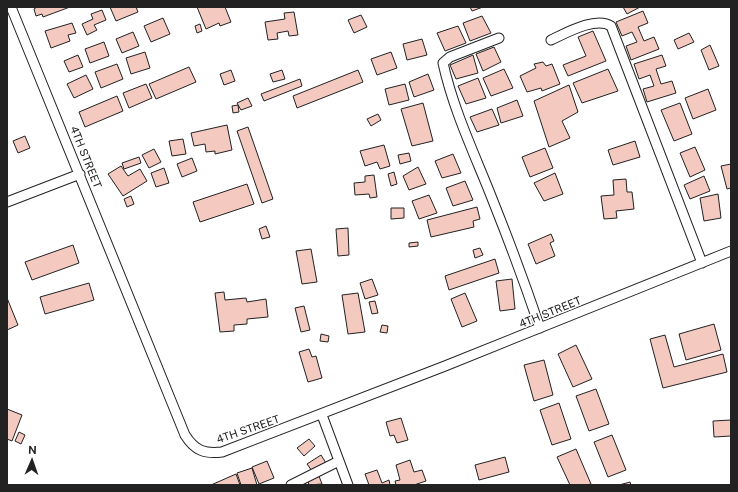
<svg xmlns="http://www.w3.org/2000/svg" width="738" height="492" viewBox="0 0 738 492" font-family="'Public Sans',sans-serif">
<rect width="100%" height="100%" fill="#fff"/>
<path fill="#f3c9c0" stroke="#222" d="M37,7H70L43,17L42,14L36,16L34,9Z
M110,7H136L138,12L116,21Z
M197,7H225L231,22L220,26L219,23L206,29Z
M470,7H483L472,11Z
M623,7H640L627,14Z
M102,10L106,20L94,25L97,30L87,35L82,24L93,19L91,14Z
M643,11L648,23L638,27L644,41L654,37L659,49L631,60L626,46L637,42L632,32L622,36L616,22Z
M294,12L298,35L289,36L288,31L277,33L278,39L268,40L265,22L285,19L284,13Z
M361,15L367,27L354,33L348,20Z
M482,16L491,33L470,41L463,23Z
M163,18L170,34L151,42L144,26Z
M72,23L76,33L68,35L70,41L51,48L45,31Z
M200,24L202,31L197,33L195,26Z
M458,26L466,43L445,51L437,33Z
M593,31L606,61L568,76L563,65L586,56L578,37Z
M133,32L139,46L122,53L116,39Z
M689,33L694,42L678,49L674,40Z
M422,39L427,55L407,60L403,44Z
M104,42L109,56L90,63L85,49Z
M710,45L719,66L709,70L701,50Z
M494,47L501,62L483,71L476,54Z
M145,52L150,68L131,74L126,58Z
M391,52L397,68L377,75L371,59Z
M78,55L83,67L69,72L64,61Z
M473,55L478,73L456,79L450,65Z
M662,55L666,66L656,69L661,84L672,81L676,93L647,102L643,89L654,86L650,75L639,79L634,64Z
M543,62L546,66L552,64L560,84L542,91L541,88L527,92L520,76L536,68L534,64Z
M117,64L123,79L101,88L95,72Z
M189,67L196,82L156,99L149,84Z
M504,69L513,88L491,96L483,78Z
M608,69L618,91L582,103L573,83Z
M231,70L235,81L224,85L220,74Z
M282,70L285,79L273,82L270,74Z
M358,70L363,82L297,108L293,96Z
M428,74L434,90L414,97L409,82Z
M86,75L93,89L74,98L67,84Z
M478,78L486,98L466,104L458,86Z
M300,79L302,86L264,101L261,94Z
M146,84L152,98L129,108L123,93Z
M405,84L409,100L389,105L385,89Z
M569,85L578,112L562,121L570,138L549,147L534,101Z
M708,89L716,110L693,119L685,98Z
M117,96L123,111L85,127L79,112Z
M248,98L252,106L241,110L237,103Z
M517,100L523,116L501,123L497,108Z
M423,103L433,141L412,146L401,109Z
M680,103L692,134L674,141L661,110Z
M238,105L239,112L233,113L232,106Z
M492,109L499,125L477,132L470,117Z
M378,114L381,120L371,126L367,119Z
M227,125L232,150L215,154V151L206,152L205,144L194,146L191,133Z
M248,127L273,199L262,203L237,131Z
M25,136L30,148L18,153L13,141Z
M183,139L186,154L172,156L169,141Z
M635,141L640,157L613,165L608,150Z
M384,145L390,166L380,169L377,162L365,166L360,151Z
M695,147L705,170L690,177L680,153Z
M545,148L553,168L530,177L522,157Z
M154,149L161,162L149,168L142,155Z
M409,153L411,161L400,164L398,155Z
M453,154L461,173L442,178L435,161Z
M139,157L141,163L124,169L122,163Z
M192,158L197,171L182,177L177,164Z
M731,164V188L727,189L721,166Z
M121,166L128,176L140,169L147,181L123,196L108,174Z
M418,167L426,184L409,190L403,176Z
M164,168L169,183L156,187L151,173Z
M394,172L397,184L391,186L388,174Z
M555,173L563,194L544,201L534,183Z
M374,175L377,197L370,198L369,194L355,195L354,183L365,182V176Z
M704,176L710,191L690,199L684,185Z
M626,179L627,192H632L634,209L616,211L617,218L604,219L601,196L614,195L613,180Z
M465,181L473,200L453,206L446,188Z
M247,184L254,204L200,222L193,202Z
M718,194L721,218L704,221L700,198Z
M429,195L437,213L419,219L412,201Z
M131,196L134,204L127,207L124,199Z
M477,207L480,219L473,221L474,227L431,237L427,220Z
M391,208H404V218L391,219Z
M266,226L270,237L262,239L259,229Z
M348,228L349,255L338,256L336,229Z
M551,234L554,241L550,243L555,256L536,264L528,244Z
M418,242V246L409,247V243Z
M73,245L79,263L32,280L25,262Z
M480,248L483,255L475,258L473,250Z
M311,249L317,282L302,284L296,251Z
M495,259L499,273L449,290L445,276Z
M372,279L378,295L365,299L360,283Z
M512,279L515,309L500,311L496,281Z
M89,283L94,300L45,314L40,297Z
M224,292L225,300L246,298L247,302L266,299L268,317L247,319V324L234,325V331L220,332L215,293Z
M358,293L365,332L348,334L342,295Z
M465,293L477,321L462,327L451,299Z
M7,298L18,325L7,330Z
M375,301L378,313L372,314L369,302Z
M304,306L310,330L301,332L295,308Z
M714,324L721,350L686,360L679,334Z
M382,325L388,326L387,333L380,332Z
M321,334L329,336L328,342L320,341Z
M665,335L674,367L723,354L727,372L663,388L650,339Z
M576,345L592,379L573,387L558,354Z
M309,349L312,357L316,356L322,378L308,382L299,352Z
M544,360L553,395L534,401L524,365Z
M596,389L609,424L589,431L576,396Z
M559,403L571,439L552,445L540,410Z
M7,409L22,415L12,441L7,439Z
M401,418L408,440L397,443L394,435L390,436L386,422Z
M731,420V436L714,437L713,421Z
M19,432L25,435L21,444L15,441Z
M612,435L626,470L608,477L594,442Z
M309,439L315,446L304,456L297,448Z
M576,449L591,484L587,485H570L557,457Z
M321,455L326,463L312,471L307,464Z
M505,457L509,472L479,480L475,465Z
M410,460L414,472L422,470L426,481L414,485H396L395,481L400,480L396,465Z
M267,461L274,478L259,484L252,467Z
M252,468L257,485H241L237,473Z
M377,470L382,483L389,480L390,485H369L365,474Z
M236,474L240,485H211Z
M319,476L322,484L309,485L308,481Z
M630,482L631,485H619Z"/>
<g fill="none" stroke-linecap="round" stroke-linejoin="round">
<g stroke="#222" stroke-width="11">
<path id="street" d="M11,7L185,435C195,451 205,454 222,452L445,366L731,251
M499,38L450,57L443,63C454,113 477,159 495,206C511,246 526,287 540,328
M551,40C566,33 596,16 611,26L702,263
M7,202L80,174
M322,415L348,485
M291,485L339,461"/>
</g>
<use href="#street" stroke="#fff" stroke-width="9"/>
</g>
<g text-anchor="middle" stroke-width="3" stroke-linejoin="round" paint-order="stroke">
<g font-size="11" fill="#222" stroke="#fff">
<text transform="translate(86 157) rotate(68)" y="4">4TH STREET</text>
<text transform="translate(550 312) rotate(-22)" y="4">4TH STREET</text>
<text transform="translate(248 429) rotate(-19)" y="4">4TH STREET</text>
</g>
</g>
<rect width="738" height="492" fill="none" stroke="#222222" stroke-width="16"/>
<g transform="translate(32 460) rotate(2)" stroke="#ffffff" stroke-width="3" paint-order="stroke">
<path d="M0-3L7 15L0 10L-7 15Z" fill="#222222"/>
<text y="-6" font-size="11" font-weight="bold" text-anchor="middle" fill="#222222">N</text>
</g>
</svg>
